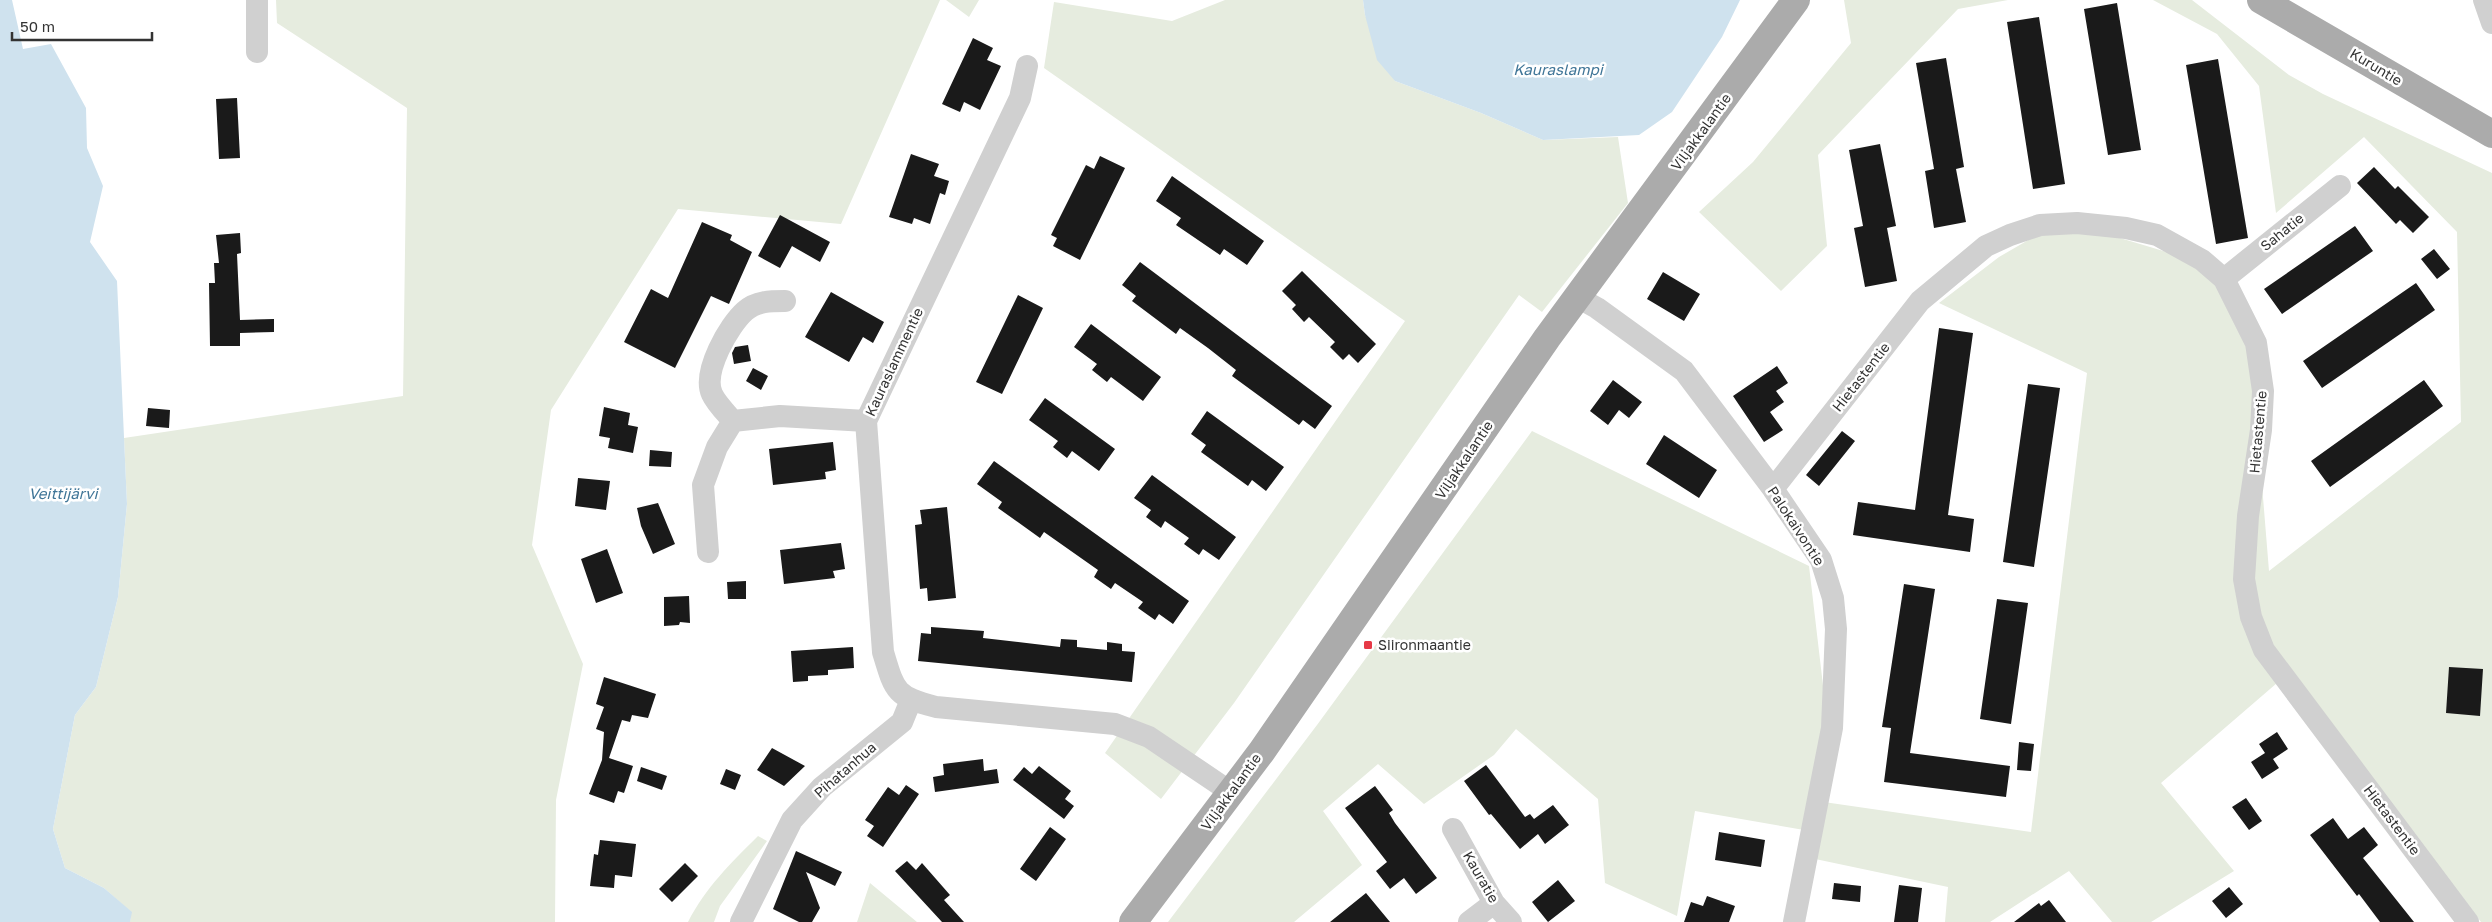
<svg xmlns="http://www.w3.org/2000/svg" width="2492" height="922" viewBox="0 0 2492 922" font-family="'Golos Text',sans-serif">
<rect width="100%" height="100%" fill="#fff"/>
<path fill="#e6ecdf" d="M276,0H940L841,224L678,209L551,410L532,545L583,664L556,800L555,922H130L131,912L104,888L65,868L53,829L75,715L96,687L118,597L127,504L124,438L403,396L407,108L277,23Z
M946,0H979L969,17Z
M1225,0H1363L1365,15L1395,81L1481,113L1543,140L1618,137L1628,203L1542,312L1519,295L1234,703L1161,799L1105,753L1405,321L1044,68L1054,2L1172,21Z
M1844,0H2008L1958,9L1818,155L1827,246L1781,291L1699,212L1753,162L1851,43Z
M2153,0H2192L2289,75L2323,94L2492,173V922H2481L2291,671L2161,783L2234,871L2151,922H2112L2069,871L1990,922H1945L1948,887L1801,856L1804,830L1695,811L1677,916L1605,883L1598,799L1516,729L1494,755L1424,804L1378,764L1323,811L1362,865L1294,922H1168L1317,725L1532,431L1809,566L1826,711L1810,800L2031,832L2087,373L1939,303L1999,257L2042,232L2110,235L2180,256L2221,285L2251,350L2269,571L2461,422L2457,232L2364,137L2276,213L2259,86L2217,34Z
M758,836L767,841L720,906L714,922H688C706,887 730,864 758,836Z
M870,883L917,922H857Z"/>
<path fill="#cfe2ee" d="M0,0H12L23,49L51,44L86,108L87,148L103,186L90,242L117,281L127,504L118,597L96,687L75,715L53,829L65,868L104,888L132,912L130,922H0Z
M1363,0H1740L1722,37L1672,112L1639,135L1543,140L1481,113L1395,81L1377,60L1365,15Z"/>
<path fill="#1a1a1a" d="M2117,3L2141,150L2108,155L2084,9Z
M2039,17L2065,184L2033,189L2007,22Z
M973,38L993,48L987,60L1001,66L980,110L964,102L960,112L942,104Z
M1946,58L1964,167L1956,169L1966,222L1934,228L1925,171L1934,169L1916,63Z
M2218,59L2248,238L2216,244L2186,65Z
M237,98L240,158L219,159L216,99Z
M1880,144L1896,226L1887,228L1897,281L1865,287L1854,228L1863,226L1849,150Z
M911,154L939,164L934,176L949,181L945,195L940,193L930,224L914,218L912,224L889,217Z
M1100,156L1125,168L1080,260L1053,246L1057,238L1051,235L1086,165L1094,169Z
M2374,167L2395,189L2398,186L2429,217L2413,233L2400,220L2396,224L2357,183Z
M1172,176L1264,241L1247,265L1224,249L1220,255L1176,225L1181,218L1156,201Z
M780,215L830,242L820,262L792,246L780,268L758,256Z
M702,222L732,235L730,240L752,252L729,304L711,296L675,368L624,342L651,289L668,298Z
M2355,226L2373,251L2282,314L2264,289Z
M240,233L241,253L237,254L240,320L274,319V332L240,333V346H210L209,283H215L214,263H219L216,235Z
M2434,249L2450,269L2437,279L2421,259Z
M1140,262L1332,406L1315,429L1303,420L1299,425L1232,376L1236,370L1208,348L1180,328L1176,334L1132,301L1136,296L1122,285Z
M1302,271L1376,344L1358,363L1349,354L1343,360L1330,347L1335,342L1309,317L1304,322L1292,309L1296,305L1282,291Z
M1663,272L1700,294L1684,321L1647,299Z
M2416,283L2435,310L2322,388L2303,361Z
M831,292L884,322L873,343L863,337L849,362L805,337Z
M1018,295L1043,308L1002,394L976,382Z
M1091,324L1161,377L1143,401L1111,377L1107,382L1092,370L1097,364L1074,347Z
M1939,328L1973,333L1948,515L1974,519L1970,552L1853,535L1858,502L1915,510Z
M748,345L751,361L734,364L732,353L735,347Z
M1777,366L1788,383L1776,391L1784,402L1770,412L1783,430L1764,442L1733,396Z
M753,368L768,376L761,390L746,381Z
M1613,380L1642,402L1629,418L1619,410L1608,425L1590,411Z
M2424,380L2443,406L2330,487L2311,461Z
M2028,384L2060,388L2034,567L2003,562Z
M1045,398L1115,449L1099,471L1072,451L1067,458L1053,447L1058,441L1029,420Z
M604,407L630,413L628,425L638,427L633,453L608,448L610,438L599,436Z
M148,408L170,410L169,428L146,426Z
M1207,411L1284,467L1266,491L1252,480L1248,486L1201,452L1206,445L1191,434Z
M1842,431L1855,441L1819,486L1806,475Z
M1664,435L1717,470L1699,498L1646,464Z
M833,442L836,470L825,472L826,479L773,485L769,449Z
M650,450L672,452L671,467L649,466Z
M994,461L1189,601L1173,624L1159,614L1155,620L1138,608L1143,602L1115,583L1111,589L1094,577L1098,570L1044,532L1040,538L998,508L1002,502L977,484Z
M1152,475L1236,537L1219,560L1203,549L1199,555L1184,544L1189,538L1165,521L1161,528L1146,517L1151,510L1134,498Z
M578,478L610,481L606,510L575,506Z
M658,503L675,544L653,554L641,526L637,508Z
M947,507L956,598L928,601L927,588L920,589L915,525L922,524L920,510Z
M841,543L845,569L833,571L835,578L784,584L780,550Z
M607,549L623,593L596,603L581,559Z
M746,581V599H728L727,582Z
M1904,584L1935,589L1910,753L2010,766L2006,797L1884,782L1891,728L1882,727Z
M689,596L690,623L680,622L679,625L664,626V597Z
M1997,599L2028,603L2011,724L1980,719Z
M931,627L984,631L983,638L1060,647L1061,639L1077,640V647L1107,650V642L1122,644V651L1135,652L1132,682L918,661L921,633L931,634Z
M853,647L854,668L828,670V675L808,676V681L793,682L791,651Z
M2449,667L2483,669L2480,716L2446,713Z
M604,677L656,694L648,718L632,715L630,722L622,720L609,758L633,766L624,793L618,791L614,803L589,794L602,760L604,732L596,729L604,707L596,704Z
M2277,732L2288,749L2273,759L2279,768L2262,779L2251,762L2265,753L2259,744Z
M2019,742L2034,744L2031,771L2017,770Z
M772,748L805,766L784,786L757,770Z
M983,759L984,771L997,769L999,783L935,792L933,777L944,775L943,764Z
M1486,765L1525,817L1530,814L1534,819L1553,805L1569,825L1545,844L1538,834L1520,849L1491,814L1489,815L1464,781Z
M1039,766L1071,791L1065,799L1074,806L1064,819L1013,780L1024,767L1032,774Z
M641,767L667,776L662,790L637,781Z
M726,769L741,775L735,790L720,784Z
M906,785L919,794L883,847L867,836L874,826L865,820L888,787L899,795Z
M1375,786L1393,810L1389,813L1395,823L1437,878L1416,894L1404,878L1390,889L1376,871L1387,862L1345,808Z
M2246,798L2262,821L2249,830L2232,807Z
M2333,818L2348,839L2364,827L2378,845L2363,858L2414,922H2380L2359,894L2357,896L2310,835Z
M1050,827L1066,839L1036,881L1020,869Z
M1719,832L1765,840L1761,867L1715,860Z
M600,840L636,844L632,877L615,875L614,888L590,886L594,854L598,855Z
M796,851L842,872L835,886L806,872L820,908L812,922H799L773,909Z
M907,861L916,870L922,863L950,895L944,900L964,922H942L895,871Z
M685,863L698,876L672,902L659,889Z
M1558,880L1575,901L1548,922L1532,902Z
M1834,883L1861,886L1860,902L1832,899Z
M1899,885L1922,888L1918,922H1894Z
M2229,887L2243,904L2226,918L2212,901Z
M1366,893L1390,922H1330Z
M1707,896L1735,906L1729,922H1684L1691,902L1703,906Z
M2049,900L2066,922H2014L2039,903L2041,906Z"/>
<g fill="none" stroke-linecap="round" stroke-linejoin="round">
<path stroke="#d0d0d0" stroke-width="22" d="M257,0V52
M2484,0L2492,23
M1027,66L1020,98L866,421L883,652C895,692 895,696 936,707L1115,724L1149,737L1232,793
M2224,279L2340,186
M1579,298L1597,308L1684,371L1773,489L1821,560L1833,598L1836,629L1832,728L1794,922
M733,421C726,413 716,403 712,394C702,372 729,325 745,311C756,301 771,301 785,301
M1773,489L1920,301L1986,246L2010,235L2040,225L2077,223L2126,228L2157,235L2202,260L2224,279L2256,343L2263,391L2261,430L2248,516L2244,579L2251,617L2264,650L2468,922
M708,552L703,485L717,447L733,421L780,416L866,421
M1453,829L1494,903L1511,922
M741,922L792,820L822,787L902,722L911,700
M1469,922L1494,903"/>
<path stroke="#ababab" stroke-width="28" d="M2261,0L2492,134
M1133,922L1262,751L1547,338L1796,0"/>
</g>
<rect fill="#e63946" stroke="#fff" stroke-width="2" x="1363" y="640" width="10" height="10" rx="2.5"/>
<g text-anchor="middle" stroke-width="5" stroke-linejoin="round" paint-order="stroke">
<g font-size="14" fill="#333" stroke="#fff">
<text transform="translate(2376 67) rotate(31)" y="5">Kuruntie</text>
<text transform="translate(1701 132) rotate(-54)" y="5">Viljakkalantie</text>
<text transform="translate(2282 232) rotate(-39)" y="5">Sahatie</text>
<text transform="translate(894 362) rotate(-65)" y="5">Kauraslammentie</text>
<text transform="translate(1861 377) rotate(-52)" y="5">Hietastentie</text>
<text transform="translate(2258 432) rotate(-85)" y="5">Hietastentie</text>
<text transform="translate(1464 460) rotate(-56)" y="5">Viljakkalantie</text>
<text transform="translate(1796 526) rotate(57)" y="5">Palokaivontie</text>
<text transform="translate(845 770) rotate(-41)" y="5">Pihatanhua</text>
<text transform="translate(1231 792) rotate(-54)" y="5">Viljakkalantie</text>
<text transform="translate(2392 820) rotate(53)" y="5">Hietastentie</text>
<text transform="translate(1481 877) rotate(60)" y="5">Kauratie</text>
</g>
<g font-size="14" fill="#333" stroke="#fff" text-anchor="start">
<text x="1378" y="650">Siironmaantie</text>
</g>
<g font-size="15" font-style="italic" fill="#3f7597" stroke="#fff">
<text x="1558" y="75">Kauraslampi</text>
<text x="63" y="499">Veittijärvi</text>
</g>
</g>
<path d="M12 32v8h140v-8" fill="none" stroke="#333333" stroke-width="2.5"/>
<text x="20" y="32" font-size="15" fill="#333333" stroke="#ffffff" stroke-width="4" paint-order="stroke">50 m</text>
</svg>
